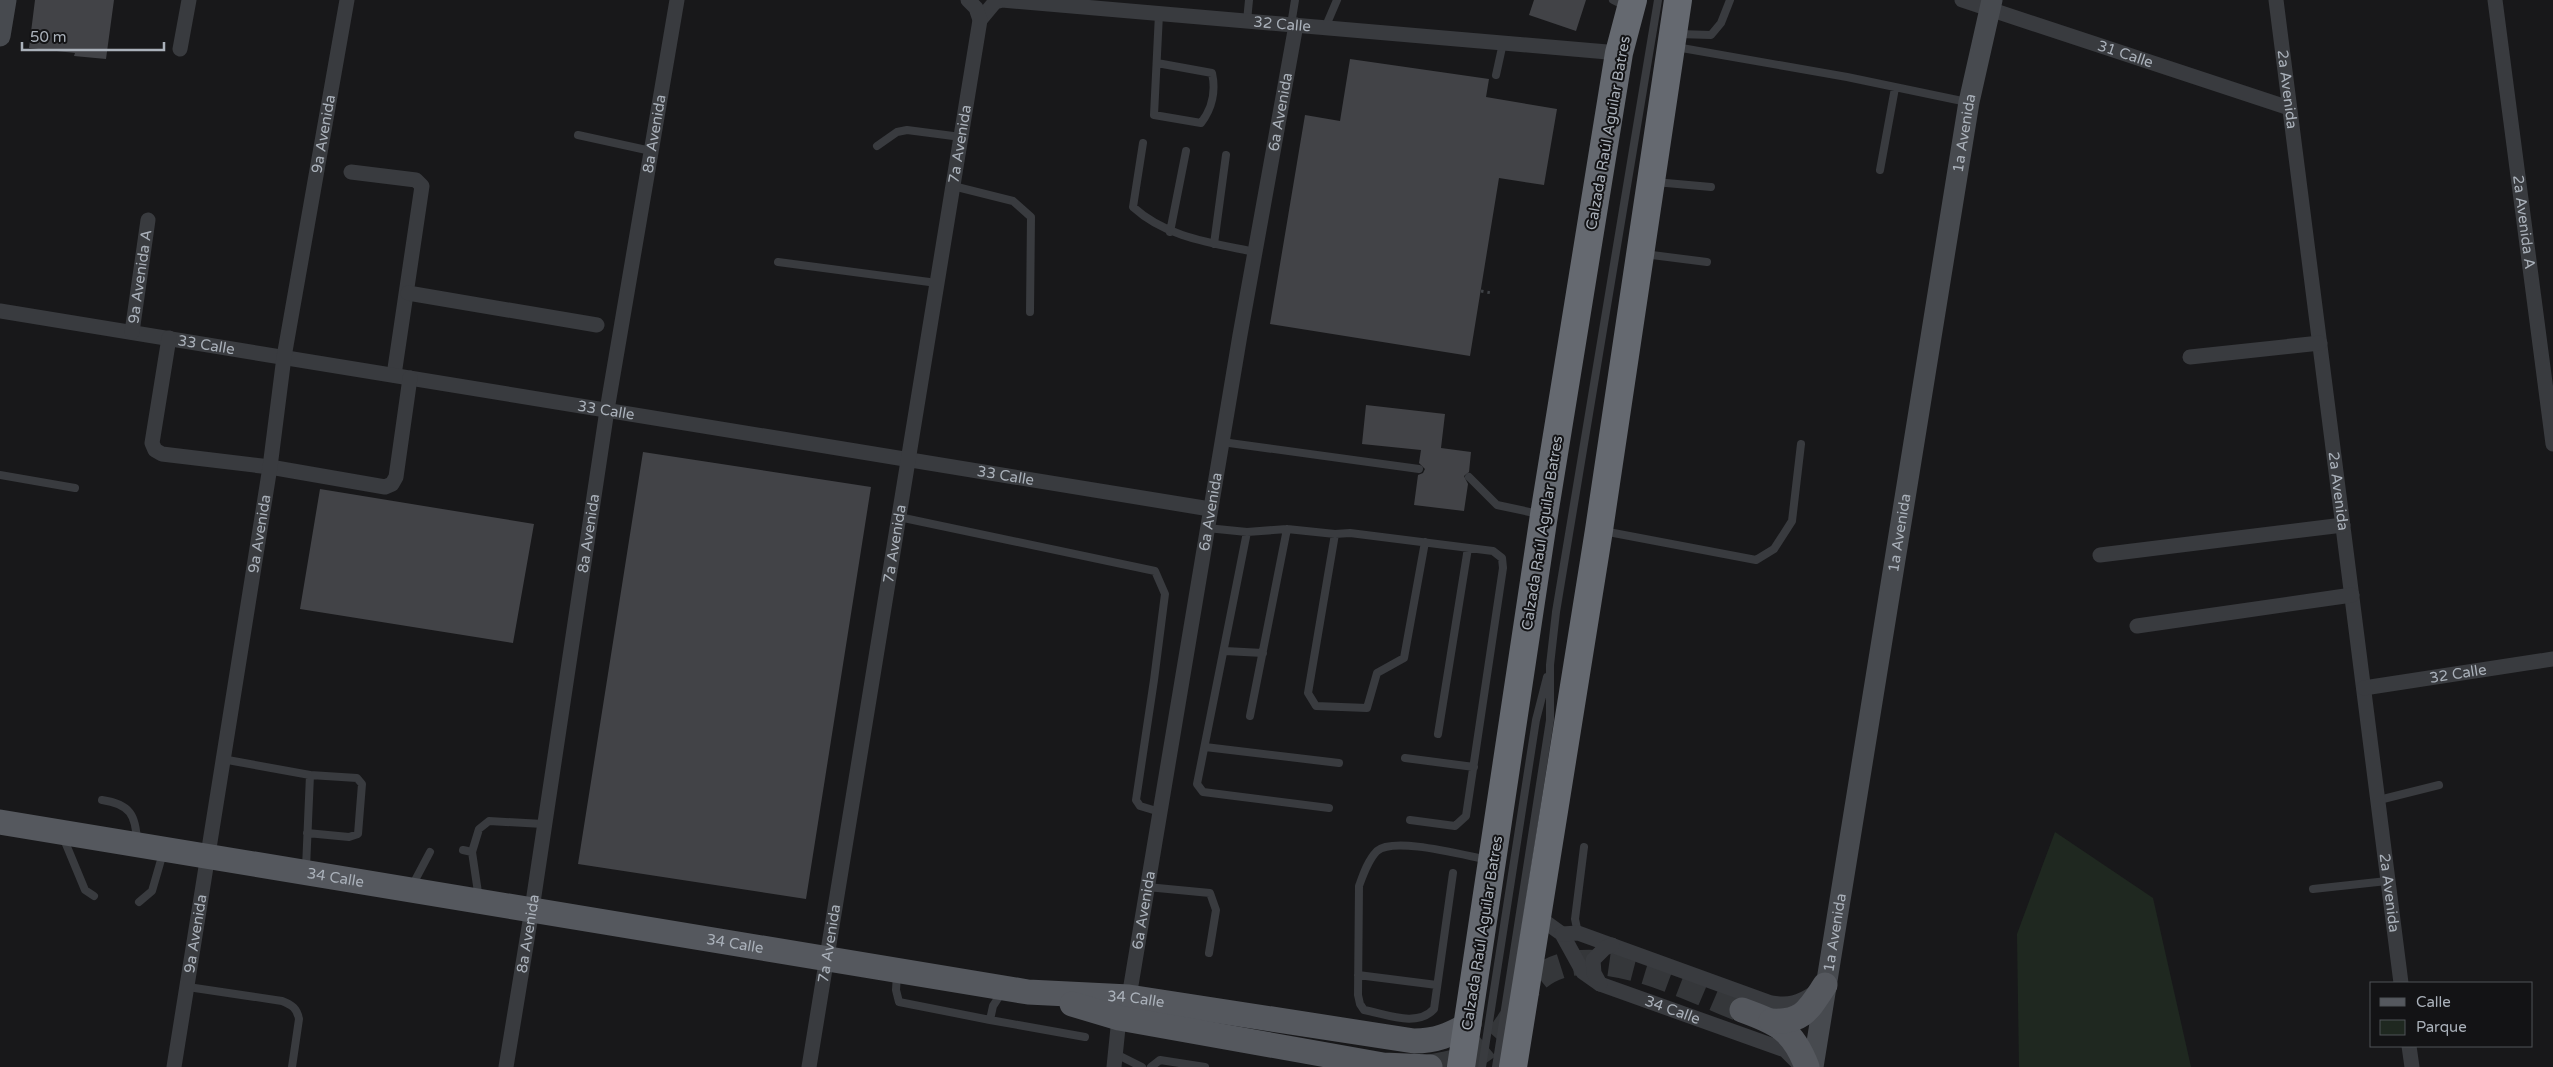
<svg xmlns="http://www.w3.org/2000/svg" width="2553" height="1067" viewBox="0 0 2553 1067" font-family="'Varela Round',sans-serif">
<rect width="100%" height="100%" fill="#18181a"/>
<path fill="#1f2820" d="M2055,832L2153,898L2191,1067H2019L2017,934Z"/>
<path fill="#424347" d="M35,0H114L106,59L74,56L75,53L29,48Z
M1534,0H1586L1576,31L1529,15Z
M1350,59L1489,79L1486,97L1557,109L1544,185L1499,178L1470,356L1270,324L1305,115L1340,121Z
M1366,405L1445,414L1441,448L1471,452L1469,472L1464,476L1468,484L1464,511L1414,505L1418,475L1423,473L1425,469L1419,463L1421,450L1362,444Z
M643,452L871,487L806,899L578,864Z
M320,489L534,524L513,643L300,609Z"/>
<g fill="none" stroke-linecap="round" stroke-linejoin="round">
<path stroke="#35373a" stroke-width="25" stroke-dasharray="25 12" stroke-linecap="butt" d="M1430,1067C1469,1059 1486,1057 1509,1021C1517,1009 1522,995 1531,985C1581,930 1688,989 1742,1010"/>
<path stroke="#3f4246" stroke-width="3" stroke-dasharray="2.5 4" stroke-linecap="butt" d="M1481,291L1492,293"/>
<path stroke="#393b3f" stroke-width="8" d="M1613,0L1627,7
M1247,21L1249,0
M1291,25L1295,0
M1325,28L1337,0
M1678,34L1711,35L1721,23L1730,0
M1676,47L1847,77L1967,102
M1157,63L1212,73C1216,91 1212,109 1201,123L1154,115L1159,14
M1496,75L1503,43
M578,135L651,151
M1143,143L1133,207C1167,238 1212,243 1255,252
M877,146L897,132L907,130L961,137
M1880,170L1895,88
M1655,182L1711,187
M953,186L1013,201L1031,217L1030,312
M1170,232L1186,151
M1214,244L1226,155
M1644,254L1707,262
M778,262L937,283
M1222,442L1419,469
M0,475L75,488
M1469,477L1497,505L1539,514
M899,517L1155,571L1165,594L1154,680L1136,800L1140,806L1160,812
M1207,528L1247,532L1287,529L1335,534L1350,533L1493,551L1502,558L1503,568L1466,816L1455,826L1410,820
M1603,531L1756,560L1774,549L1792,521L1801,444
M1247,532L1197,784L1203,792L1329,808
M1335,534L1308,693L1316,706L1367,708L1377,673L1404,658L1425,542
M1225,651L1263,653
M1250,716L1287,529
M1438,734L1468,548
M1205,747L1339,763
M1405,758L1474,767
M222,759L310,775L306,868
M102,800C130,804 136,815 137,842
M2379,800L2439,785
M307,833L349,837L358,834L362,784L357,778L310,775
M63,837L85,890L94,896
M463,850L472,852L479,899
M472,852L479,829L489,821L543,824
M1453,873L1434,1009C1417,1028 1386,1014 1364,1010L1360,1004L1358,995L1359,886C1363,875 1368,860 1377,851C1394,836 1466,856 1489,860
M412,886L430,852
M1147,887L1210,893L1216,910L1209,953
M2313,889L2387,881
M139,902L152,891L163,853
M1578,933L1575,919L1584,847
M897,974L896,990L899,1002L990,1020L993,1006L1002,992
M1358,975L1437,985
M188,987L282,1001C292,1005 297,1008 299,1019L292,1067
M990,1020L1085,1037
M1116,1054L1142,1067
M1151,1067L1160,1060L1205,1067
M1482,1067L1536,720L1547,677
M1496,1067L1550,720V665L1556,612L1658,0"/>
<g stroke="#393b3f" stroke-width="15">
<path id="s1" d="M1962,0L2289,108"/>
<path id="s2" d="M2276,0L2401,983"/>
<path id="s3" d="M2495,0L2553,444"/>
<path id="s4" d="M980,20L995,2L1002,0L1619,53"/>
<path d="M180,49L189,0"/>
<path d="M351,172L416,180L422,186L394,375"/>
<path d="M408,293L597,325"/>
<path id="s5" d="M0,311L1210,509"/>
<path id="s6" d="M132,332L148,220"/>
<path d="M169,338L152,443L155,450L162,454L270,467L385,487L392,484L396,477L410,378"/>
<path d="M2190,357L2320,343"/>
<path d="M2100,555L2343,525"/>
<path d="M2137,626L2352,595"/>
<path id="s7" d="M2364,688L2553,659"/>
<path id="s8" d="M1537,916L1562,934L1583,972L1600,984L1785,1050L1801,1066"/>
<path d="M1562,934L1578,933L1771,1003C1789,1006 1799,1003 1814,993"/>
<path d="M1600,984L1594,973L1593,960L1605,948L1612,945"/>
<path id="s9" d="M1129,997L1240,335L1296,25"/>
<path d="M2409,1046L2412,1067"/>
<path id="s10" d="M174,1067L270,467L284,357L347,0"/>
<path id="s11" d="M506,1067L532,909L607,410L677,0"/>
<path id="s12" d="M809,1067L980,20L976,8L968,0"/>
<path d="M1114,1067L1119,1018"/>
</g>
<g stroke="#474a4f" stroke-width="21">
<path d="M0,36L6,0"/>
<path id="s13" d="M1813,1067L1969,102L1992,0"/>
</g>
<g stroke="#55585e" stroke-width="25">
<path id="s14" d="M0,822L1028,992L1129,997L1414,1041C1436,1041 1450,1035 1469,1024"/>
<path d="M1072,1004L1119,1018L1383,1065L1430,1067"/>
<path d="M1742,1010C1778,1023 1793,1030 1807,1067"/>
<path d="M1771,1021C1803,1023 1809,1009 1825,985"/>
</g>
<path stroke="#656970" stroke-width="28" d="M1461,1067L1544,515L1619,53L1633,0
M1513,1067L1599,530L1678,0"/>
</g>
<g text-anchor="middle" stroke-width="4" stroke-linejoin="round" paint-order="stroke">
<g font-size="15" fill="#aab1ba" stroke="#131315">
<text dy="5" stroke="none"><textPath href="#s4" startOffset="312">32 Calle</textPath></text>
<text dy="5" stroke="none"><textPath href="#s1" startOffset="172">31 Calle</textPath></text>
<text dy="5" stroke="none"><textPath href="#s2" startOffset="90">2a Avenida</textPath></text>
<text dy="5" stroke="none"><textPath href="#s9" startOffset="898">6a Avenida</textPath></text>
<text dy="5" stroke="none"><textPath href="#s10" startOffset="945">9a Avenida</textPath></text>
<text dy="5" stroke="none"><textPath href="#s11" startOffset="945">8a Avenida</textPath></text>
<text transform="translate(1608 133) rotate(-80)" y="5">Calzada Raúl Aguilar Batres</text>
<text dy="5" stroke="none"><textPath href="#s13" startOffset="946">1a Avenida</textPath></text>
<text dy="5" stroke="none"><textPath href="#s12" startOffset="935">7a Avenida</textPath></text>
<text dy="5" stroke="none"><textPath href="#s3" startOffset="224">2a Avenida A</textPath></text>
<text dy="5" stroke="none"><textPath href="#s6" startOffset="56">9a Avenida A</textPath></text>
<text dy="5" stroke="none"><textPath href="#s5" startOffset="209">33 Calle</textPath></text>
<text dy="5" stroke="none"><textPath href="#s5" startOffset="614">33 Calle</textPath></text>
<text dy="5" stroke="none"><textPath href="#s5" startOffset="1019">33 Calle</textPath></text>
<text dy="5" stroke="none"><textPath href="#s2" startOffset="495">2a Avenida</textPath></text>
<text dy="5" stroke="none"><textPath href="#s9" startOffset="492">6a Avenida</textPath></text>
<text dy="5" stroke="none"><textPath href="#s10" startOffset="540">9a Avenida</textPath></text>
<text dy="5" stroke="none"><textPath href="#s11" startOffset="540">8a Avenida</textPath></text>
<text transform="translate(1542 533) rotate(-81)" y="5">Calzada Raúl Aguilar Batres</text>
<text dy="5" stroke="none"><textPath href="#s13" startOffset="541">1a Avenida</textPath></text>
<text dy="5" stroke="none"><textPath href="#s12" startOffset="530">7a Avenida</textPath></text>
<text dy="5" stroke="none"><textPath href="#s7" startOffset="95">32 Calle</textPath></text>
<text dy="5" stroke="none"><textPath href="#s14" startOffset="340">34 Calle</textPath></text>
<text dy="5" stroke="none"><textPath href="#s2" startOffset="900">2a Avenida</textPath></text>
<text dy="5" stroke="none"><textPath href="#s9" startOffset="88">6a Avenida</textPath></text>
<text dy="5" stroke="none"><textPath href="#s10" startOffset="135">9a Avenida</textPath></text>
<text dy="5" stroke="none"><textPath href="#s11" startOffset="135">8a Avenida</textPath></text>
<text transform="translate(1482 933) rotate(-81)" y="5">Calzada Raúl Aguilar Batres</text>
<text dy="5" stroke="none"><textPath href="#s13" startOffset="136">1a Avenida</textPath></text>
<text dy="5" stroke="none"><textPath href="#s14" startOffset="745">34 Calle</textPath></text>
<text dy="5" stroke="none"><textPath href="#s12" startOffset="125">7a Avenida</textPath></text>
<text dy="5" stroke="none"><textPath href="#s14" startOffset="1150">34 Calle</textPath></text>
<text dy="5" stroke="none"><textPath href="#s8" startOffset="172">34 Calle</textPath></text>
</g>
</g>
<rect x="2370" y="982" width="162" height="65" fill="#131315" stroke="#4f5257"/>
<rect x="2380" y="998" width="25" height="8" fill="#55585e" stroke="#4f5257"/>
<text x="2416" y="1007" font-size="15" fill="#aab1ba">Calle</text>
<rect x="2380" y="1020" width="25" height="15" fill="#1f2820" stroke="#4f5257"/>
<text x="2416" y="1032" font-size="15" fill="#aab1ba">Parque</text>
<path d="M22 42v8h142v-8" fill="none" stroke="#aab1ba" stroke-width="2.5"/>
<text x="30" y="42" font-size="15" fill="#aab1ba" stroke="#131315" stroke-width="4" paint-order="stroke">50 m</text>
</svg>
